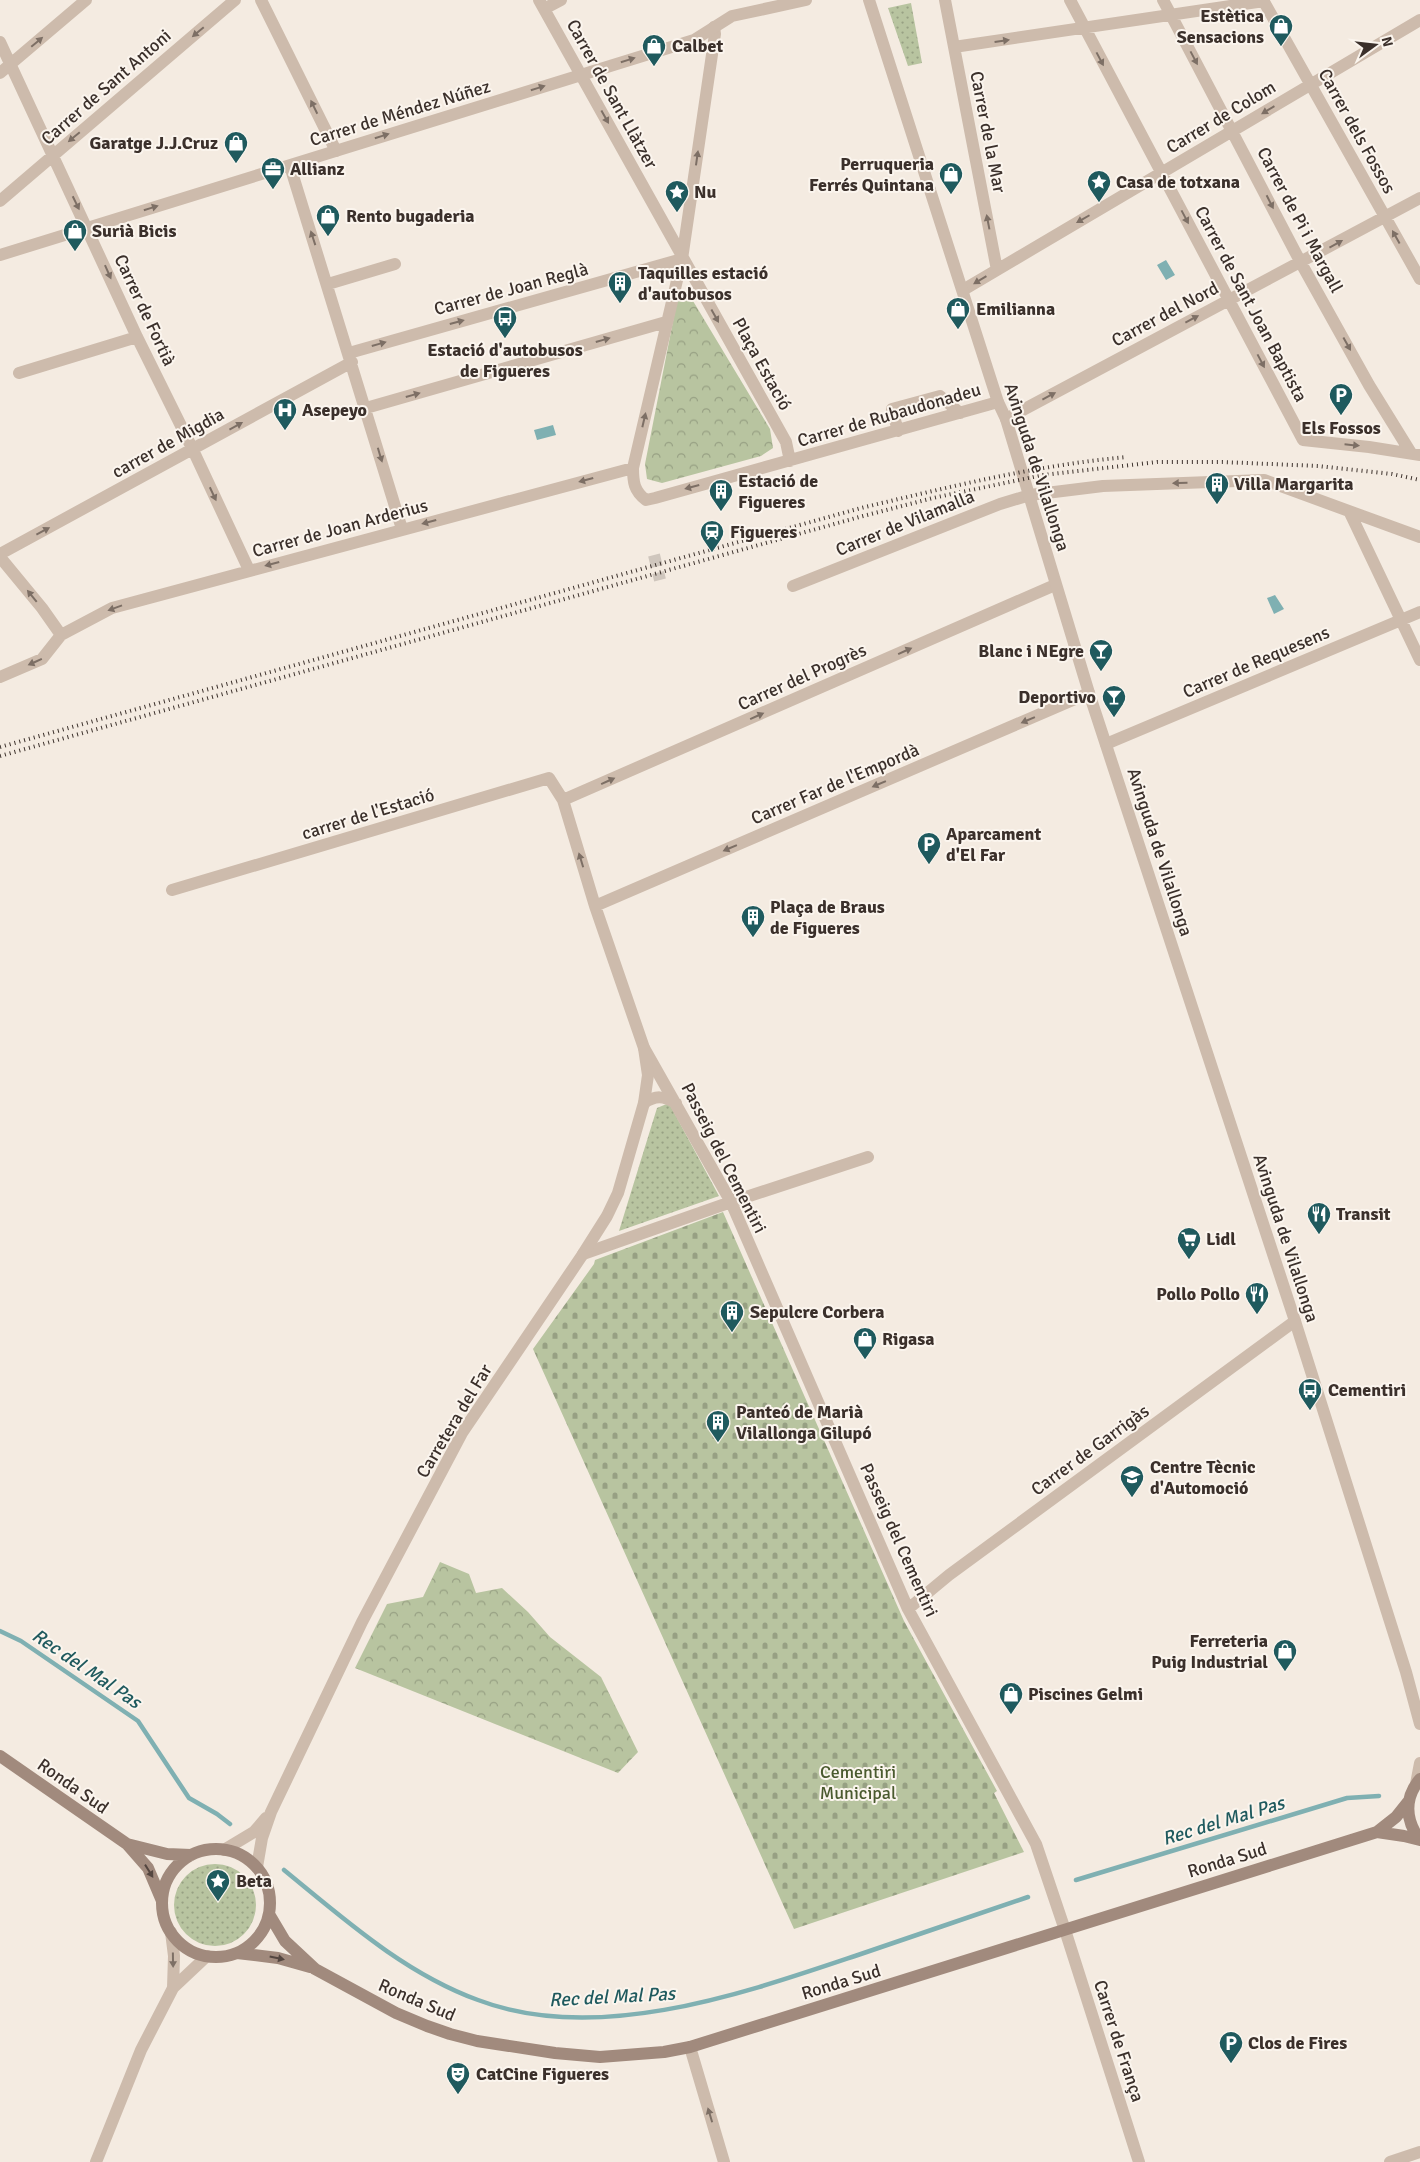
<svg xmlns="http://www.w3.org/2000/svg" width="1420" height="2162" viewBox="0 0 1420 2162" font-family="Signika,sans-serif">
<defs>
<pattern id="grass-dots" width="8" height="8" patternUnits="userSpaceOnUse" patternTransform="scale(1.25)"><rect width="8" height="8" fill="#b8c4a0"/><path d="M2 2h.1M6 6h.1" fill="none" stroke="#97a083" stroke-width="1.8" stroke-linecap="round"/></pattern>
<pattern id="forest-crowns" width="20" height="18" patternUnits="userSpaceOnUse" patternTransform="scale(1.25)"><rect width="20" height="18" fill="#b8c4a0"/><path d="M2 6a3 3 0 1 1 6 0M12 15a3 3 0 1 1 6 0" fill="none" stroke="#97a083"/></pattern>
<pattern id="cemetery-stones" width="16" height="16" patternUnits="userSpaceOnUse" patternTransform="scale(1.25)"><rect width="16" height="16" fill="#b8c4a0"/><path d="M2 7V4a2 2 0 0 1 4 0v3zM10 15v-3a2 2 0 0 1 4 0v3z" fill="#97a083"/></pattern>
</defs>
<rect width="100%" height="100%" fill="#f4ebe1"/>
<path fill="url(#grass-dots)" d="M911,3L922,63L908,66L888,8Z
M669,1103L719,1196L619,1231L657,1108Z
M174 1905a41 41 0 1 1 82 0a41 41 0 1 1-82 0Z"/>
<path fill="url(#forest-crowns)" d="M683,294L689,296L693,301L770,429L773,448L761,456L662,483L647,479L645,464L677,301Z
M440,1562L469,1574L476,1593L502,1588L528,1612L550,1637L601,1677L638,1752L618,1773L355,1668L387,1604L423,1597Z"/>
<path fill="url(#cemetery-stones)" d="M723,1212L904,1621L997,1791L994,1793L1024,1852L794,1929L533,1349L594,1264L595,1260Z"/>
<path fill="#7fb0b2" d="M1166,260L1175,275L1166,280L1157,265Z
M553,425L556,435L537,440L534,430Z
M1275,595L1284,609L1274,614L1267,598Z"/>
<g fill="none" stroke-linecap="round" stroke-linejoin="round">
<path stroke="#7fb0b2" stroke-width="4.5" d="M0,1631L21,1641L138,1721L189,1798L217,1814L230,1824
M284,1870C344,1919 404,1973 478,2000C596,2045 742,1994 855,1956C913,1936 970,1917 1028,1897
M1076,1880L1347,1798L1379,1796"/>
<path stroke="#cfc6bd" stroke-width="12" stroke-dasharray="12 6" stroke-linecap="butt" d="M654,555L660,580"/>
<path stroke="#cdbbac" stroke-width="12" d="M1163,0L1171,15"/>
<path stroke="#cdbbac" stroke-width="12" d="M261,0L336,151
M539,0L786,442L790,461
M945,0L997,270
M1070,0L1303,440L1369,447L1420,455
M1263,0L1420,279
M544,9L561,0
M1171,15L1301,263L1369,385L1411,453
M714,27L715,34L682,259L633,468C633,482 634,491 646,500L655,498L998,402
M0,42L137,337L193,450L249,570
M954,47L1264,1
M0,73L86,0
M290,166L402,529
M0,201L235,0
M328,284L395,264
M963,290L1420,20
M349,353L682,259
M19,373L137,337
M366,408L666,322
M1006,419L1420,198
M898,431L892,409L940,396L960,413
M1350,513L1420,660
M0,554L352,362
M0,557L42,608L61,635
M793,586L1000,504L1030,495L1103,486L1264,480L1420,537
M0,677L42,659L61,635L112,608L633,468
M1106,744L1420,612
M563,800L1055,585
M172,890L549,778L563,800L595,906L644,1048L731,1202L908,1609L1036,1844L1065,1930L1139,2162
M595,906L1089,693
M644,1103C656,1095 663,1096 676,1103
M583,1254L731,1202L868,1157
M908,1609L949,1575L1295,1321
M690,2047L724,2162
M1390,2162L1420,2152"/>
<path stroke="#cdbbac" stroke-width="12" d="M869,0L998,402L1006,419L1089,693L1295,1321L1406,1672L1420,1724
M0,255L694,40L732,16L806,0
M1416,1784L1420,1763
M224,1850L254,1832L266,1818
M257,1867L262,1838L271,1812L362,1622L462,1433L583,1254L607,1216L618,1193L644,1103L648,1075L644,1048
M171,1932L174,1956L173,1988
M96,2162L141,2050L173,1988L207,1956"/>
<path stroke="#a18a7d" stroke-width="12" d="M0,1756L127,1844L148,1868L162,1901
M1420,1779C1404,1798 1405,1820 1420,1840
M1377,1832L1404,1836L1420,1840
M127,1844L167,1854L191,1855
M162 1903a54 54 0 1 1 108 0a54 54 0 1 1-108 0Z
M269,1914L285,1941L315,1969L396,2013L427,2026L450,2034L477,2041L555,2053L600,2057L664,2052L690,2047L1377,1832L1396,1817L1408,1802
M237,1953L278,1958L310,1967"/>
<path stroke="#3b302b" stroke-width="4" stroke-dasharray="1 4" stroke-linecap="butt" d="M0,747L861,508C949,487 1037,465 1127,457
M0,756L863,516L933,498L1043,475L1157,462H1222L1318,466L1392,474L1420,480"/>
</g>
<defs><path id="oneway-solid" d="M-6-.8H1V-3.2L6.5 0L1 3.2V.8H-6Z" transform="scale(1.25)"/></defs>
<g fill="#7d6f65">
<use href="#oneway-solid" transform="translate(198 32) rotate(140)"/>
<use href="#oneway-solid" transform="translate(1002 41) rotate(-8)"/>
<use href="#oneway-solid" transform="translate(37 42) rotate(-40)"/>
<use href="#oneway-solid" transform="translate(1194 58) rotate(62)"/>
<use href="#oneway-solid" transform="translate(1100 59) rotate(62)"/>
<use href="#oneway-solid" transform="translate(628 60) rotate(-17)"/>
<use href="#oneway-solid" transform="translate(538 88) rotate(-17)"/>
<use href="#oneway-solid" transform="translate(314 107) rotate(-116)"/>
<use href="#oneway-solid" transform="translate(1268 110) rotate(149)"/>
<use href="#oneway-solid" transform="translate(605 117) rotate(61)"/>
<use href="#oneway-solid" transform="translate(382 136) rotate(-17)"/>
<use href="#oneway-solid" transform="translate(74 137) rotate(140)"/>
<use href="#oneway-solid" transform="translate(697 158) rotate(-82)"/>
<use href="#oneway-solid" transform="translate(1270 202) rotate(63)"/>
<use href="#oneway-solid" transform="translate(76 203) rotate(64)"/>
<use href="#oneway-solid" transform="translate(151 208) rotate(-17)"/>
<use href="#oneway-solid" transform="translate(1185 217) rotate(62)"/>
<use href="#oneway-solid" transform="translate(1083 219) rotate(150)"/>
<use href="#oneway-solid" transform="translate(988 222) rotate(-101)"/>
<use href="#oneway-solid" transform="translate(1396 237) rotate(-119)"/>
<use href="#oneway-solid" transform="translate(313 238) rotate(-108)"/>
<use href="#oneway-solid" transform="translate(1336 244) rotate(-29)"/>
<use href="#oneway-solid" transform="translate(108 272) rotate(66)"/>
<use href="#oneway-solid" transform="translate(980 280) rotate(149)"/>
<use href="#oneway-solid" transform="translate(715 316) rotate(61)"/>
<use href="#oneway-solid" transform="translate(1192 319) rotate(-28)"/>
<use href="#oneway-solid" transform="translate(457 322) rotate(-15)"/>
<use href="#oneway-solid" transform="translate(603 340) rotate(-16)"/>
<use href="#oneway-solid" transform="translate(379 344) rotate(-16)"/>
<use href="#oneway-solid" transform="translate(1347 344) rotate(61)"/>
<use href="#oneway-solid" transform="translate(1261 361) rotate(62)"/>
<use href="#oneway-solid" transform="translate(413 395) rotate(-16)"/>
<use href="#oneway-solid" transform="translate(1049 396) rotate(-28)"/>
<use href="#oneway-solid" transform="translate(644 420) rotate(-77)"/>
<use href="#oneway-solid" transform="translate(236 426) rotate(-29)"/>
<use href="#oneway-solid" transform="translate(1352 445) rotate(6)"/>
<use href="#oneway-solid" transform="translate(380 455) rotate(73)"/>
<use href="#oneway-solid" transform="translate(586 480) rotate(165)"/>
<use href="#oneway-solid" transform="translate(1180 483) rotate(178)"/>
<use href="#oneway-solid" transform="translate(692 487) rotate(165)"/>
<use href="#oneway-solid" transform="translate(213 494) rotate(65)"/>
<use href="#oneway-solid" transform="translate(429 522) rotate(165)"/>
<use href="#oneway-solid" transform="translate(43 531) rotate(-28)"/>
<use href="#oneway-solid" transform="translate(272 564) rotate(165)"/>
<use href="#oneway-solid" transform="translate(32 596) rotate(-129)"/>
<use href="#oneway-solid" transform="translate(115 608) rotate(160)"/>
<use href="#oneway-solid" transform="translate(905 651) rotate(-24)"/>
<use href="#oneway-solid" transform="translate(35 662) rotate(156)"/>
<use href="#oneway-solid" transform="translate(757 716) rotate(-24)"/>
<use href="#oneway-solid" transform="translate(1028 720) rotate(157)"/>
<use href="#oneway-solid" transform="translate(608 781) rotate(-24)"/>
<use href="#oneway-solid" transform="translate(879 784) rotate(157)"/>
<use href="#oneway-solid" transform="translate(730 848) rotate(157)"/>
<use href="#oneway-solid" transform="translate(581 860) rotate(-107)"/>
<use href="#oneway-solid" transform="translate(173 1960) rotate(89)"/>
<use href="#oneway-solid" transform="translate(710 2115) rotate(-107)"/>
</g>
<g fill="#544640">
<use href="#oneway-solid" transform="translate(149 1871) rotate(58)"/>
<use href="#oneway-solid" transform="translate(277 1958) rotate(12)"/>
</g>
<defs>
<g id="shop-pin" transform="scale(1.25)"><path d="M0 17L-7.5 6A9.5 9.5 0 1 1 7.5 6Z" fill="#1f5a5e" stroke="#fbf5ee"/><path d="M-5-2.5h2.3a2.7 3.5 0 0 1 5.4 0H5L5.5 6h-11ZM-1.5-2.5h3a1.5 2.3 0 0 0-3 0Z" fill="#fff"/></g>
<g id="office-pin" transform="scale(1.25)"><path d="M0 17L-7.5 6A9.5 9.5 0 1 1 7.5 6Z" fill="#1f5a5e" stroke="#fbf5ee"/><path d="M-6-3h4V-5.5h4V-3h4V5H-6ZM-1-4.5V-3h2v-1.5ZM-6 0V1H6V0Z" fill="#fff"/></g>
<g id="sight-pin" transform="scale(1.25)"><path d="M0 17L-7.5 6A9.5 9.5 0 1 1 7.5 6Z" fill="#1f5a5e" stroke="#fbf5ee"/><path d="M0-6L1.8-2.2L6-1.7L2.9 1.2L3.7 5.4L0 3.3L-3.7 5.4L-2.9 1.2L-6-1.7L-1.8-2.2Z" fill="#fff"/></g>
<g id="building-pin" transform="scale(1.25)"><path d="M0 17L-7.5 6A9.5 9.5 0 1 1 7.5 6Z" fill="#1f5a5e" stroke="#fbf5ee"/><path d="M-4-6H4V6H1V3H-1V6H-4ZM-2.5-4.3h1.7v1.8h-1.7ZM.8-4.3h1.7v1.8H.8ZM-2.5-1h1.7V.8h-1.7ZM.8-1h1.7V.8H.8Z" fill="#fff"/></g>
<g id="bus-pin" transform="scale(1.25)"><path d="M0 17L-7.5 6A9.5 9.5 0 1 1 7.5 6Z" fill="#1f5a5e" stroke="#fbf5ee"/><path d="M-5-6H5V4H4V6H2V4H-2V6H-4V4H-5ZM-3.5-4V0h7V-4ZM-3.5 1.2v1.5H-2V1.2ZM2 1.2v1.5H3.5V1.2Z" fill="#fff"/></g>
<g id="parking-pin" transform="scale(1.25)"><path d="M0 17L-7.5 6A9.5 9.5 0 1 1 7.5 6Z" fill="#1f5a5e" stroke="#fbf5ee"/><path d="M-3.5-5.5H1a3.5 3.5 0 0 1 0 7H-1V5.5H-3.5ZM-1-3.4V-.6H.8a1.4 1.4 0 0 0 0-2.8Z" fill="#fff"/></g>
<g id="hospital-pin" transform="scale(1.25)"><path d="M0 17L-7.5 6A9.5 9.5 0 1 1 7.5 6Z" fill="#1f5a5e" stroke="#fbf5ee"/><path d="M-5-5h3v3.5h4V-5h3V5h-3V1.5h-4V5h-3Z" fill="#fff"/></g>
<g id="station-pin" transform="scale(1.25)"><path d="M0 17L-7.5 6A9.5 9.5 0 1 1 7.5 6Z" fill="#1f5a5e" stroke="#fbf5ee"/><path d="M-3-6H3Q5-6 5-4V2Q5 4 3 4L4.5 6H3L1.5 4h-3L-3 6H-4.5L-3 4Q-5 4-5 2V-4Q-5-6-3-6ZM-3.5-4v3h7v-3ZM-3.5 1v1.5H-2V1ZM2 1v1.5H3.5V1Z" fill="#fff"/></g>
<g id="bar-pin" transform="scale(1.25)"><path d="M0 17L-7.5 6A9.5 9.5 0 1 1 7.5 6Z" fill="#1f5a5e" stroke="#fbf5ee"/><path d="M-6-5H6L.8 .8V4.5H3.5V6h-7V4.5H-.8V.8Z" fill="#fff"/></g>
<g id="restaurant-pin" transform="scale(1.25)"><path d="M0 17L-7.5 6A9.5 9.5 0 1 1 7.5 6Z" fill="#1f5a5e" stroke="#fbf5ee"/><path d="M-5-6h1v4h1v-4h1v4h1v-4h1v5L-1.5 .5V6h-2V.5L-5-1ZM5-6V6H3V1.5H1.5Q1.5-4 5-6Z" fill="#fff"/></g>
<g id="supermarket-pin" transform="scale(1.25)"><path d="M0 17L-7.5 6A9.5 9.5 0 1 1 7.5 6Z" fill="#1f5a5e" stroke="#fbf5ee"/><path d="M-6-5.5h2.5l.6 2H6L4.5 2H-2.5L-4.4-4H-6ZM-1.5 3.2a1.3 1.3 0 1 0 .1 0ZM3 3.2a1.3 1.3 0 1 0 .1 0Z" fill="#fff"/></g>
<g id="school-pin" transform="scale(1.25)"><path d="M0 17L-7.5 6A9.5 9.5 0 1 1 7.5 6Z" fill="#1f5a5e" stroke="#fbf5ee"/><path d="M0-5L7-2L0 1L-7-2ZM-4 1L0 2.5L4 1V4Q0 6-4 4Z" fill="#fff"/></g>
<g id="theatre-pin" transform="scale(1.25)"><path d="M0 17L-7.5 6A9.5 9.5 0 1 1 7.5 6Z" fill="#1f5a5e" stroke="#fbf5ee"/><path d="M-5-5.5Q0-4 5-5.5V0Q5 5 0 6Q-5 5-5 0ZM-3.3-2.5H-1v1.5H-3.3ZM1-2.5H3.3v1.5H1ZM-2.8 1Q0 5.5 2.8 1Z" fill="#fff"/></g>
</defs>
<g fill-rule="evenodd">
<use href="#shop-pin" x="1281" y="26"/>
<use href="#shop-pin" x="654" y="46"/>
<use href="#shop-pin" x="236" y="143"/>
<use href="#office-pin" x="273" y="169"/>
<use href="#shop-pin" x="951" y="174"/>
<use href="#sight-pin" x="1099" y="182"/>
<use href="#sight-pin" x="677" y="192"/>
<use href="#shop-pin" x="328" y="216"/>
<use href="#shop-pin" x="75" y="231"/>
<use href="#building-pin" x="620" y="283"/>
<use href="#shop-pin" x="958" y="309"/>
<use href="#bus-pin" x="505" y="318"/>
<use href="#parking-pin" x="1341" y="395"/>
<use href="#hospital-pin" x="285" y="410"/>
<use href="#building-pin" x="1217" y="484"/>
<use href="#building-pin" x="721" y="491"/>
<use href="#station-pin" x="712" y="532"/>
<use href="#bar-pin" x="1101" y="651"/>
<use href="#bar-pin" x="1114" y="697"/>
<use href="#parking-pin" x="929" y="844"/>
<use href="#building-pin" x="753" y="917"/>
<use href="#restaurant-pin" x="1319" y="1214"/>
<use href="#supermarket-pin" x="1189" y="1239"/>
<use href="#restaurant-pin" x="1257" y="1294"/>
<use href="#building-pin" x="732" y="1312"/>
<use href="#shop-pin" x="865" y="1339"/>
<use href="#bus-pin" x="1310" y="1390"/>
<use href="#building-pin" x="718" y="1422"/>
<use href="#school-pin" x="1132" y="1477"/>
<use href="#shop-pin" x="1285" y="1651"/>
<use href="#shop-pin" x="1011" y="1694"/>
<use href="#sight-pin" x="218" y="1881"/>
<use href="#parking-pin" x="1231" y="2043"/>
<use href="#theatre-pin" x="458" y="2074"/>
</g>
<g text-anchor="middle" stroke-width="4" stroke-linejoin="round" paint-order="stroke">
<g font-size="18" font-weight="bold" fill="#3b302b" stroke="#fbf5ee" text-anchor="start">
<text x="1264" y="22" text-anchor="end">Estètica<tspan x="1264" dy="21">Sensacions</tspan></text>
<text x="672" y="52">Calbet</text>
<text x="218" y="149" text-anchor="end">Garatge J.J.Cruz</text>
<text x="934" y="170" text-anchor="end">Perruqueria<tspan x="934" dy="21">Ferrés Quintana</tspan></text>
<text x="290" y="175">Allianz</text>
<text x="1116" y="188">Casa de totxana</text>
<text x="694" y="198">Nu</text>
<text x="346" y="222">Rento bugaderia</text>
<text x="92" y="237">Surià Bicis</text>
<text x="638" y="279">Taquilles estació<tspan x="638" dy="21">d'autobusos</tspan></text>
<text x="976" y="315">Emilianna</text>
<text x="505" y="356" text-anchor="middle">Estació d'autobusos<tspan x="505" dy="21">de Figueres</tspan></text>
<text x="302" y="416">Asepeyo</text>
<text x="1341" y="434" text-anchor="middle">Els Fossos</text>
<text x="738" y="487">Estació de<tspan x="738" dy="21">Figueres</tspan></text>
<text x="1234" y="490">Villa Margarita</text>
<text x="730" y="538">Figueres</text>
<text x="1084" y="657" text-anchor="end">Blanc i NEgre</text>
<text x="1096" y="703" text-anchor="end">Deportivo</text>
<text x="946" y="840">Aparcament<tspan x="946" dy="21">d'El Far</tspan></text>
<text x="770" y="913">Plaça de Braus<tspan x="770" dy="21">de Figueres</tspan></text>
<text x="1336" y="1220">Transit</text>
<text x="1206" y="1245">Lidl</text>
<text x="1240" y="1300" text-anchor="end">Pollo Pollo</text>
<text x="750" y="1318">Sepulcre Corbera</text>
<text x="882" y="1345">Rigasa</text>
<text x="1328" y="1396">Cementiri</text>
<text x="736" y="1418">Panteó de Marià<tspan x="736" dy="21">Vilallonga Gilupó</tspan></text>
<text x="1150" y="1473">Centre Tècnic<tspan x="1150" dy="21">d'Automoció</tspan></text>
<text x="1268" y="1647" text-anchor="end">Ferreteria<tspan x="1268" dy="21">Puig Industrial</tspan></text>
<text x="1028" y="1700">Piscines Gelmi</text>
<text x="236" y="1887">Beta</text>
<text x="1248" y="2049">Clos de Fires</text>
<text x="476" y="2080">CatCine Figueres</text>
</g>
<g font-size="18" fill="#3b302b" stroke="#fbf5ee">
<text transform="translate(106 87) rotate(-41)" y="6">Carrer de Sant Antoni</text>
<text transform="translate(612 94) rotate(61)" y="6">Carrer de Sant Llàtzer</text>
<text transform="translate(400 113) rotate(-17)" y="6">Carrer de Méndez Núñez</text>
<text transform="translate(1221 117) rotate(-31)" y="6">Carrer de Colom</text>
<text transform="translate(1357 131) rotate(61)" y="6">Carrer dels Fossos</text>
<text transform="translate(988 132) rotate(79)" y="6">Carrer de la Mar</text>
<text transform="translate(1300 220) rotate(62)" y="6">Carrer de Pi i Margall</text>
<text transform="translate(511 289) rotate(-15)" y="6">Carrer de Joan Reglà</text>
<text transform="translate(1251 304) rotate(62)" y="6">Carrer de Sant Joan Baptista</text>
<text transform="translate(145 310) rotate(65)" y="6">Carrer de Fortià</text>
<text transform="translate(1165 314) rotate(-28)" y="6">Carrer del Nord</text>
<text transform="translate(762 364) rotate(61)" y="6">Plaça Estació</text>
<text transform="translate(889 415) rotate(-16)" y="6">Carrer de Rubaudonadeu</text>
<text transform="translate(168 443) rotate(-29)" y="6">carrer de Migdia</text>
<text transform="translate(1037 467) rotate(72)" y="6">Avinguda de Vilallonga</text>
<text transform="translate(905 523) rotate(-22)" y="6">Carrer de Vilamalla</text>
<text transform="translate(340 528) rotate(-15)" y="6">Carrer de Joan Arderius</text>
<text transform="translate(1256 662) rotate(-23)" y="6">Carrer de Requesens</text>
<text transform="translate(802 677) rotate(-24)" y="6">Carrer del Progrès</text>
<text transform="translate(835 784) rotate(-23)" y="6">Carrer Far de l'Empordà</text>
<text transform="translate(368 814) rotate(-17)" y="6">carrer de l'Estació</text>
<text transform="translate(1160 852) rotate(72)" y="6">Avinguda de Vilallonga</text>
<text transform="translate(724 1158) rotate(63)" y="6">Passeig del Cementiri</text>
<text transform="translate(1286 1238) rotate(72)" y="6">Avinguda de Vilallonga</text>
<text transform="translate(454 1421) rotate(-59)" y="6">Carretera del Far</text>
<text transform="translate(1090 1450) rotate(-36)" y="6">Carrer de Garrigàs</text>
<text transform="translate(899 1540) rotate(66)" y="6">Passeig del Cementiri</text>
<text transform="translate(73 1786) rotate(35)" y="6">Ronda Sud</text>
<text transform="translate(1227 1860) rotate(-17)" y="6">Ronda Sud</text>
<text transform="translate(841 1982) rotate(-17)" y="6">Ronda Sud</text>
<text transform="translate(417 2000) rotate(23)" y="6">Ronda Sud</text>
<text transform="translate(1119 2041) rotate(72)" y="6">Carrer de França</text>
</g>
<g font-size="18" fill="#4a5a2e" stroke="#fbf5ee">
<text x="858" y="1778">Cementiri<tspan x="858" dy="21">Municipal</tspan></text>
</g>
<g font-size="19" font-style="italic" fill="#1f5a5e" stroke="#fbf5ee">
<text transform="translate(87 1668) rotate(34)" y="7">Rec del Mal Pas</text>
<text transform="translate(1223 1820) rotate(-17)" y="7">Rec del Mal Pas</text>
<text transform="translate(612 1996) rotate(-3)" y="7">Rec del Mal Pas</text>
</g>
</g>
<g transform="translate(1375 45) rotate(75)" stroke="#fbf5ee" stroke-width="4" paint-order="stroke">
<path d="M0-4L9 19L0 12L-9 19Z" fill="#3b302b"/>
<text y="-8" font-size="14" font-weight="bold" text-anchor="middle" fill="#3b302b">N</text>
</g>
</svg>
